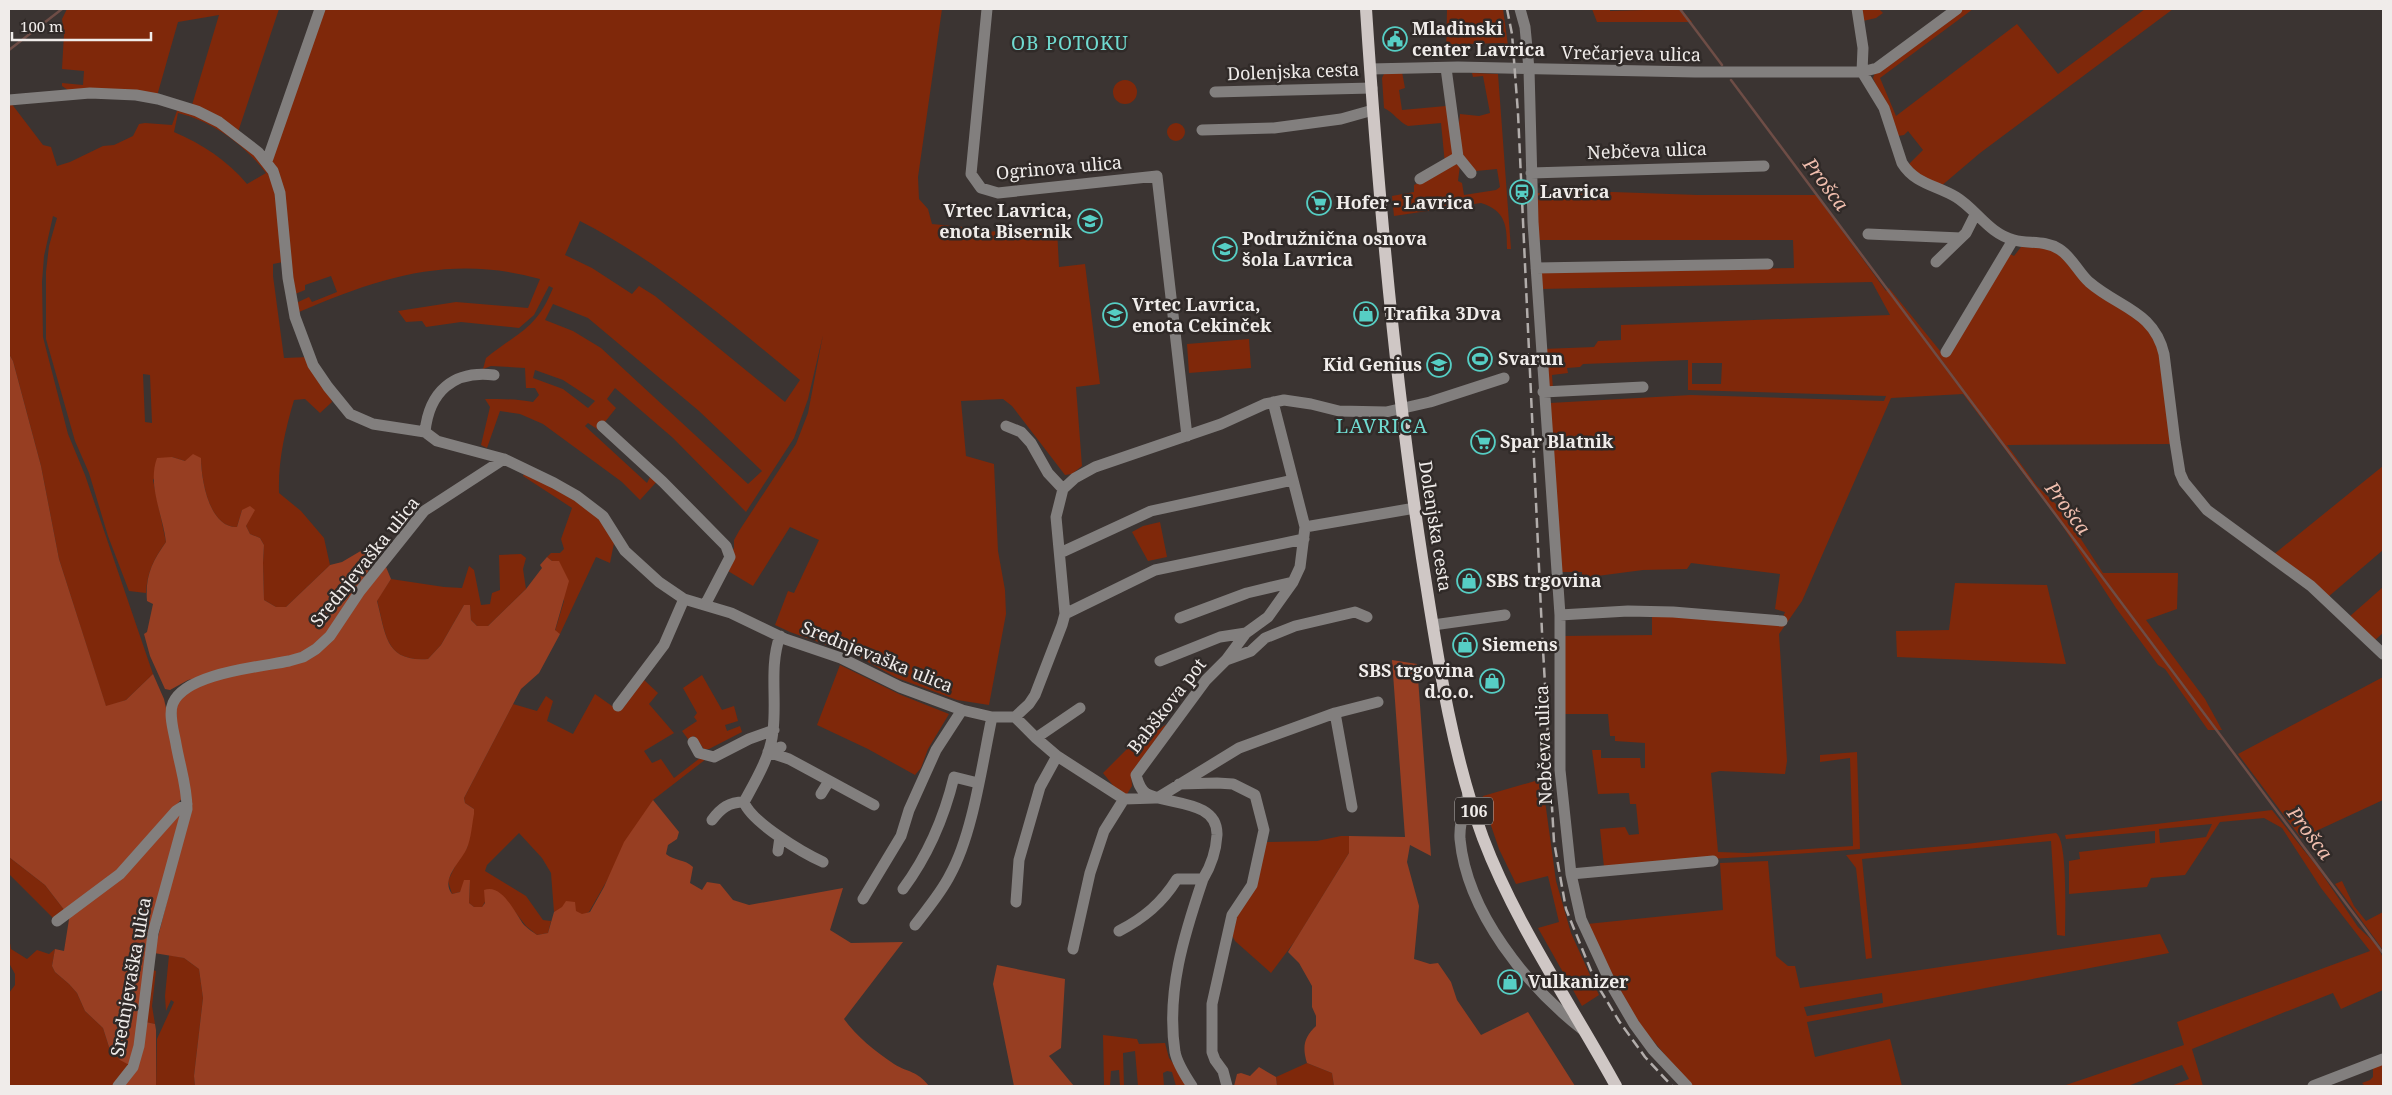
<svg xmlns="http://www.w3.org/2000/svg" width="2392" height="1095" viewBox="0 0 2392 1095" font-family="'Noto Serif',serif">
<rect width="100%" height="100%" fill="#3b3432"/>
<path fill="#7f280a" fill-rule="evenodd" d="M67,9H279L238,132L192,105L219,15L178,22L157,96L71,92L62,86V83L83,85L84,71L62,69L64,34L62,19Z
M324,9H942L918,177L919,199L928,209L932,224L973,228L983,232L1057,228L1059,267L1085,264L1100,384L1076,387L1082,466L1072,474L1065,475L1012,406L1003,399L961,401L966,456L994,464L998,551L1005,590L1006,614L989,705L957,700L897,678L855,655L790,632L775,625L788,591L794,593L819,540L790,527L753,586L723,568L734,548V540L739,531L796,444L808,413L823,335L808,399L794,438L746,512L673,438L615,388L607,399L616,408L601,427L660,478L640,500L622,482L543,424L520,414L500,411L487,448L481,445L490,407L485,399C501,399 518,399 533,402L539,395L535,388H526L525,368L491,366L483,369L486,358C518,332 536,330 553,288L549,286L534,315L519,328L461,322L426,327L422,321L406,322L398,311L456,302L528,308L540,279C451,254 381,277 299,312L296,303L309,297L312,302L337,292L331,276L305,285V290L295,294L271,161ZM580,221C660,262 731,323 800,380L785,402L655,296L639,286L632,294L592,268L565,255ZM553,304L588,318L699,411L762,471L748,484L601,348L573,331L545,320ZM535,370L563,380L595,401L588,408L563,389L533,378ZM588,423L603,433L650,477L647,483L585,426Z
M1447,9H1503L1509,53L1505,54L1504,43L1465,44L1463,55L1446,57Z
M1592,9H1610V11L1681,9L1692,22H1597Z
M1861,9H1879L1883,13L1876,18L1863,21Z
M1962,9H1973L1880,78L1896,116L2017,24L2058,74L2145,9H2173L1980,153L1940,187L1925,181L1909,164L1923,150L1908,131L1904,135L1898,136L1873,78L1875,73Z
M1402,72L1405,88L1399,90L1402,110L1446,106L1456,151L1445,164L1441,123L1408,126C1399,122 1394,113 1384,108L1382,78L1384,74Z
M1472,73L1498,74L1511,249H1507C1507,226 1506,211 1481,203L1394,216L1392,196L1414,192V185L1456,164L1460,165L1458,181L1462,183L1464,195L1496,190L1500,187L1497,169L1476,171L1462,155L1458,132L1460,114L1479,116L1490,113L1483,76L1473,77Z
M1113 92a12 12 0 1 1 24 0a12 12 0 1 1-24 0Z
M11,103L43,145L51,147L57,166L70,162L103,146L114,145L133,136L139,124L145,123L172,125L178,108L208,119L259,158L275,185L283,262L273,264V276L284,358L309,357L327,387L332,402L320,413L305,399L294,400C285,431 278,460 279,493L301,511L324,538L330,565L286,607H276L264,600L263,563L264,545L260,538L250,534L246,526L250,515L242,510L237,527C209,528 201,479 201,458L185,461L172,457L153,480L166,542C154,558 147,573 146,593L129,591L108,536L89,473L75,441L46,339V272L49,246L57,218L53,216L44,256L42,282L43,337L68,434L85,475L153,674L126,700L106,707L59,559L41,466L13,361L9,354V104ZM178,113C212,121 245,145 266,173L247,184C227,160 202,144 174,132ZM143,374L150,375L152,423L145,422Z
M1167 132a9 9 0 1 1 18 0a9 9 0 1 1-18 0Z
M1613,192L1698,195H1816L1886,291L1889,288L1945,357L2008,253L2014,256L2021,247L2052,248L2141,318L2158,340L2173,444L2007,445L2037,486L2062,510L2103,573H2178L2177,609L2146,620L2205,699L2222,730H2208L2165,669L2158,665L2116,608L2058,519L1963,394L1891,398L1802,601L1779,634L1787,761L1785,774L1720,771L1711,773L1718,852L1748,853L1853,846L1850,758L1820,762V755L1857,752L1860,849C1775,857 1689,858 1604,867L1600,829L1625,827L1629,835L1639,834L1636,804H1630L1629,793L1598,794L1592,750H1601V758H1640L1641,768H1645V743L1615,741V736H1610L1608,714H1561L1562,636L1652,635V615L1783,617L1785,612L1775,609L1780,574L1691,563L1687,569L1643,570L1582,578V572H1561L1550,403L1691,395L1884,401L1886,396L1688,390V360L1583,364L1580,367L1567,368L1568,373L1552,375L1553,389H1546L1543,349L1594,347L1598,341L1621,340V325L1890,315L1872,282L1540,289V271L1794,268L1793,240H1537L1534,193ZM1692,363H1722L1721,384H1692Z
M1249,339L1251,368L1189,373L1187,344Z
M2383,466V550L2328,597L2273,555Z
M525,472L596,513L614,543L610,563L596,557L560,634L555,631L564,601L552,561L547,557L551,553H560L564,549L561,539L572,508L523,476Z
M1160,522L1167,557L1148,561L1132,532L1143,526Z
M521,554L526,558L523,569L526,589L488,626H477L471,620L470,605H464L441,645L428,659C385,662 386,635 377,600L391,579L444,587L462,588L469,566L474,570L481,605L490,604L492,593L500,590L499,555Z
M1955,583L2047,585L2066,664L1897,657L1896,631L1949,630Z
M2383,587V633L2374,641L2349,617Z
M840,665L901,695L949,714L928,749L921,768L915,775L868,749L817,725Z
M702,675L722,710L734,706L738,721L725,725L727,731L740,726L742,732L709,749H704L694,736L688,739L682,731L697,721L694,717L697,713L683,688Z
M2383,677V800L2301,838L2238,754Z
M643,679L658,693L649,704L674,733L644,751L652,763L661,759L674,778L704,755L706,759L653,800L589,912L582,915L575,911V902L554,912L551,873L542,858L519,833L487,865L485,871L526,896L543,920L551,921L548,933L537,935L526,926L512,908L485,902L482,907H474L469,903L470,881L460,892L452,894L448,881L459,858L467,848L474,809L465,803L464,798L513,704L537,711L546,696L553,701L547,721L573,734L595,694L619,711Z
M1167,724L1131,773L1132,786L1124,799L1103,773L1128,748Z
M1542,779L1556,881L1571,933L1599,995L1582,1006L1538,928L1559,922L1548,876L1516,884L1499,849L1482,799L1483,796Z
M2272,810L2318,868L2358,927L2377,945L2383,958V990L2341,1009L2333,993L2192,1049L2203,1086H2171L2189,1079L2182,1065L2128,1086H2063L2184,1045L2177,1022L2370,951L2321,888L2282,828L2264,818L2220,822L2185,875L2151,878L2147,887L2069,894V861L2080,859L2079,852L2155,843V831L2066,839L2065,835ZM2212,824L2206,837L2160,843L2159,829Z
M2056,833C2068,840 2065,918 2065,936L2057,935L2051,841L1862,859L1872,958L1866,959L1856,868L1846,855L1966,844Z
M1341,836H1349V853L1295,941L1271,973L1235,941L1229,929L1240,909L1266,842L1317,841Z
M9,857L45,885L65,911L53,918L9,874Z
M1768,861L1776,956L1788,966H1795L1800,988L2160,934L2169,953L1807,1022L1815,1057L1890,1039L1902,1086H1691L1635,1019L1587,924L1723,910L1720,863ZM1882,993L1883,1003L1807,1016L1804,1007Z
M2342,881L2354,906L2366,921L2383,912V950L2335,884Z
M9,937L11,949L27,959L37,950L49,954L55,949L52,966L55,972L69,984L77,993L85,1011L103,1028L109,1047L131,1066L113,1086H9V993L15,985V974L9,963Z
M169,955L184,958L199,969L203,998L194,1076L195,1086H156L157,1039L174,1002L171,1000L166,1011L165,996Z
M153,970L156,971L152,1006L155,1024L146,1022Z
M1103,1035L1137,1039L1139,1044L1165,1043L1169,1058L1191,1086H1176L1172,1072L1167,1071L1163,1073L1164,1086H1138L1135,1051L1123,1053L1124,1086H1120L1119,1070L1111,1071L1110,1086H1104Z
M1307,1063L1332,1073L1334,1086H1277L1276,1077Z
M2383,1063V1086H2365L2362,1083L2370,1080L2373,1077V1067Z"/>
<path fill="#973e22" d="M9,354L13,361L41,466L59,559L106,706L126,700L153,674L164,699L185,795L127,863L65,911L45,885L9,857Z
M193,454L201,458C201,479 209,528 237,527L242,510L250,506L255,510L246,526L250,534L260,538L264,545L263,563L264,600L276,607H286L330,565L342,562L364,549L374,559C360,590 329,641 298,654L188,680L170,690L165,689L150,656L144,634L147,632L153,604L147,601C145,576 152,562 166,542C163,515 147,485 157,458L172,457L185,461Z
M547,557L552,561H559L569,581L555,630L560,634L539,673L521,689L464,798L465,803L474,809V814C472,824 471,839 467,848C461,862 440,879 452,894L460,892L464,880H470L469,903L474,907H482L485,903L484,890C502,883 515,913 524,925C528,929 533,932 537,935L548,933L554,912L562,907L566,901L575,902L576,911L582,914L590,912L604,887L624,842L653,800L679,832L677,839L668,845L666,854C674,861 685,859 693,867L690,883L702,890L707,882L720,884L733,900L749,905L843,888L830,930L851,943L903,942L844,1019C856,1036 876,1052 894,1064C910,1074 915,1069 929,1086H195L194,1076L203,998L199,969L184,958L154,953L185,829L176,711L179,700L197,683L307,657L386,567L391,579L377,601C386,635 385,662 428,659L441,645L464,605H470L471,620L477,626H488L526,589L542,568L540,565Z
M1392,660L1417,664L1431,856L1410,845L1407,862L1419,906L1414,959L1430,964L1438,963L1451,982L1457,1000L1481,1035L1528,1012L1575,1086H1334L1332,1073L1307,1063C1302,1047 1304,1037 1316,1026V1016L1312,1007V986L1299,963L1288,952L1349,853V836L1405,837Z
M183,812L131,1066L120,1060L109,1047L103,1028L85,1011L77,993L69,984L55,972L52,966L55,949L64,951L70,913L166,825Z
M997,965L1065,979L1061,1048L1049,1056L1074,1086H1014L993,984Z
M146,1022L155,1024L156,1030V1086H120Z
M1259,1067L1276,1077L1277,1086H1234L1237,1074L1241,1073L1250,1076Z"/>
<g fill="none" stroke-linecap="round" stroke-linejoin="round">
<path stroke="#6e4d46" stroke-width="2.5" d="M1680,9L1722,65
M9,50L62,9
M1731,80L2383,953"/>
<path stroke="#827f7e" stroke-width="11" d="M987,9L971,174L981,188L998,193L1157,176L1187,436
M1520,9L1525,27L1529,69L1533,222L1560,615V770L1571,874L1581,919L1613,988L1634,1024L1653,1050L1687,1086
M1857,9L1863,48L1862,72L1884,108L1902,163C1915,184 1936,185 1956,197C1976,209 1989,234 2014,240C2028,244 2045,240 2059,249C2072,257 2078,272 2089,282C2119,308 2154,311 2164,354L2175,442L2180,473L2184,482L2207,510L2311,586L2383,654
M1446,68L1458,157L1471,173
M1370,69L1458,67L1695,72H1862L1877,68L1957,9
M1215,92L1372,88
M9,100L90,93L136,95L158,99L197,111L219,122L258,152L273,171L280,193L288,278L295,317L313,365L328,387L350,414L373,424L425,432L437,441L504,459L554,483L577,496L603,516L625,551L659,582L684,599L731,613L785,639L841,658L900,687L962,710L992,717H1015
M1202,130L1274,128L1341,119L1373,110
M267,161L320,9
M1531,173L1764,166
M1420,179L1458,157
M1868,234L1961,238
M1936,262L1966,233L1975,215
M1536,268L1768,264
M1946,352L2013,240
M1543,392L1643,387
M602,426L663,482L726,546L730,557L705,605
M1006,426L1021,432L1031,443L1048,473L1063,489
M425,432C429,392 453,370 494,375
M1305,527L1415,508
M1060,553L1151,511L1293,480
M1065,614L1155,570L1304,539
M1560,615L1628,611L1673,612L1782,621
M1180,618L1247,593L1293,582
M1433,625L1505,615
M780,636C769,666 777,699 773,731C771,755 756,780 744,802C751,822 803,853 823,862
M1226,660L1251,651L1265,638L1295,626L1355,612L1367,617
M1160,661L1220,637L1246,633
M618,706L664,645L684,599
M1335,713L1352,807
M1015,717L1029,704L1035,695L1062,625L1065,614L1056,517L1063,489L1075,478L1095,467L1221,424L1265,404L1284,400L1311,404L1339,411L1386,412L1430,402L1504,378
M1015,717L1036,738L1057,756L1124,799L1155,798
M1036,738L1080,708
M693,742L699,753L714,757L749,739L774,730
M781,747L768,752L789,759L874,805
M1179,784L1217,783L1233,784L1255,795L1264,830L1252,885L1232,915L1212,1004V1052L1215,1060L1223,1071L1227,1086
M821,794L829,781
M1468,794C1464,809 1459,824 1460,839C1467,913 1527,986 1583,1030
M1159,797L1239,748L1335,713L1378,702
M712,820C721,808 729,802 744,802
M778,851L780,837
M1571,874L1713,861
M903,889C929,854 944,818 954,777L978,783
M863,899L901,836L909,810L936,750L962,710
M1016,902L1019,860L1040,787L1057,756
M57,921L120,874L176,811L187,804
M915,925C927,909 941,893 950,875C973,834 982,764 992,717
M1119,931C1144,918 1162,903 1177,879H1203
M1073,949L1090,873L1104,831L1124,799
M118,1086L133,1067L139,1046L153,933L187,809C187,786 180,767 176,744C174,732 168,714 173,703C186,673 260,667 289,661L303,657L316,649L330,636L360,591L424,511L504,459
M1192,1086C1186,1077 1177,1063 1175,1052C1166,992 1184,935 1203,879C1211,866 1216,851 1217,835C1218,800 1169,805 1147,794C1140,790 1138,782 1136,775L1206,680L1226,660L1246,633L1268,617L1293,582L1300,567L1305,527L1273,402
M2313,1086L2383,1059"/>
<path stroke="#cfc7c5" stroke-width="12" d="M1366,9C1378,193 1394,375 1422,558C1437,652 1450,748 1483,838C1516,925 1571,1004 1616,1086"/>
<path stroke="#b2adab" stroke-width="2.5" stroke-dasharray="10 5" stroke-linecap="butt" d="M1507,9L1512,34L1518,113L1542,632L1554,842L1566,909L1596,983L1619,1021L1645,1057L1672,1086"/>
</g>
<defs>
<g id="civic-ring" transform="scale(1.25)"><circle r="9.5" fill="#302a28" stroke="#56cec4" stroke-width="1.5"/><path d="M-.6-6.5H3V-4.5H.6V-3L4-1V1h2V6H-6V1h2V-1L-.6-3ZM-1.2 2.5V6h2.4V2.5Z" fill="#56cec4"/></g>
<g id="station-ring" transform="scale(1.25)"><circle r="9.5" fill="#302a28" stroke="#56cec4" stroke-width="1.5"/><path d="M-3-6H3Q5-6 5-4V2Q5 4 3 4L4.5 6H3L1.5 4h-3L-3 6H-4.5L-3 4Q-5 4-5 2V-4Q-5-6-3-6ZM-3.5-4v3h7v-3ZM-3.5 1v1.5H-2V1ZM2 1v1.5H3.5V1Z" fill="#56cec4"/></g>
<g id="supermarket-ring" transform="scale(1.25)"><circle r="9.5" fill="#302a28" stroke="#56cec4" stroke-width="1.5"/><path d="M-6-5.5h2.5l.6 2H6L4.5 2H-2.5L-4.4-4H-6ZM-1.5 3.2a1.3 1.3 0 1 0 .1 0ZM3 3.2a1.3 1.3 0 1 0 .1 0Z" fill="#56cec4"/></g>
<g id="school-ring" transform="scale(1.25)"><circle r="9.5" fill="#302a28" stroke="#56cec4" stroke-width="1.5"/><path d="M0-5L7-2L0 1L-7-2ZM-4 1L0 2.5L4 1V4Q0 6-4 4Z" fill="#56cec4"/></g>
<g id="shop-ring" transform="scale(1.25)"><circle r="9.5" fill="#302a28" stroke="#56cec4" stroke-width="1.5"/><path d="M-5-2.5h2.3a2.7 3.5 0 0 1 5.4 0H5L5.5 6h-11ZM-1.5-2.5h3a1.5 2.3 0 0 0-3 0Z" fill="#56cec4"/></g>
<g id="stadium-ring" transform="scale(1.25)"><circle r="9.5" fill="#302a28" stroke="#56cec4" stroke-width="1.5"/><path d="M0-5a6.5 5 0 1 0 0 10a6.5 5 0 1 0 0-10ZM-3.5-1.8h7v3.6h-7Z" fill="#56cec4"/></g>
</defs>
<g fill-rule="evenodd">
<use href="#civic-ring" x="1395" y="39"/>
<use href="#station-ring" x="1522" y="192"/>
<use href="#supermarket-ring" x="1319" y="203"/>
<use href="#school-ring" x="1090" y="221"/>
<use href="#school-ring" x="1225" y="249"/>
<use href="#shop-ring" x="1366" y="314"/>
<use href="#school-ring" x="1115" y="315"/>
<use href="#stadium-ring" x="1480" y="359"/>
<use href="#school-ring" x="1439" y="365"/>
<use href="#supermarket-ring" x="1483" y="442"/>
<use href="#shop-ring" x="1469" y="581"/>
<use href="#shop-ring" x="1465" y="645"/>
<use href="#shop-ring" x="1492" y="681"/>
<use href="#shop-ring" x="1510" y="982"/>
</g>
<g text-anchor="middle" stroke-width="5" stroke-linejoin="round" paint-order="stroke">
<rect fill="#302a28" stroke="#b6b2b0" stroke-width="1" x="1455" y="797.5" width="38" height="27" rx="4"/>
<g font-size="16" font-weight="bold" fill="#f0ecea">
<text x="1474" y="817">106</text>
</g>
<g font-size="18" font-weight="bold" fill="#f0ecea" stroke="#302a28" text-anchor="start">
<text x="1412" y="35">Mladinski<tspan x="1412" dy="21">center Lavrica</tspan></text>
<text x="1540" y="198">Lavrica</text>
<text x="1336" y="209">Hofer - Lavrica</text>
<text x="1072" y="217" text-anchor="end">Vrtec Lavrica,<tspan x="1072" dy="21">enota Bisernik</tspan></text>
<text x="1242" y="245">Podružnična osnova<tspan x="1242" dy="21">šola Lavrica</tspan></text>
<text x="1132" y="311">Vrtec Lavrica,<tspan x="1132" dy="21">enota Cekinček</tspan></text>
<text x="1384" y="320">Trafika 3Dva</text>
<text x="1498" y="365">Svarun</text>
<text x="1422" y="371" text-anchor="end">Kid Genius</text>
<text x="1500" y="448">Spar Blatnik</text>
<text x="1486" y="587">SBS trgovina</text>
<text x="1482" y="651">Siemens</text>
<text x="1474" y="677" text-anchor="end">SBS trgovina<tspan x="1474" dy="21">d.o.o.</tspan></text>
<text x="1528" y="988">Vulkanizer</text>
</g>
<g font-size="18" fill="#f0ecea" stroke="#302a28">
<text transform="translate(1631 54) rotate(1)" y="6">Vrečarjeva ulica</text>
<text transform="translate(1293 72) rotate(-2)" y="6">Dolenjska cesta</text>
<text transform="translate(1647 151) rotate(-2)" y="6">Nebčeva ulica</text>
<text transform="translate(1059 168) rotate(-5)" y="6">Ogrinova ulica</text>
<text transform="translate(1435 526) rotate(81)" y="6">Dolenjska cesta</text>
<text transform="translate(365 562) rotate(-51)" y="6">Srednjevaška ulica</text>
<text transform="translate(877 657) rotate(22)" y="6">Srednjevaška ulica</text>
<text transform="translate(1167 706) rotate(-52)" y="6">Babškova pot</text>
<text transform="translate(1544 745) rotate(-92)" y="6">Nebčeva ulica</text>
<text transform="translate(131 977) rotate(-80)" y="6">Srednjevaška ulica</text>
</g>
<g font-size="19" letter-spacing="1" fill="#70dbd1" stroke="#302a28">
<text x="1070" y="50">OB POTOKU</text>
</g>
<g font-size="19" font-style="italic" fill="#f0beae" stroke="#302a28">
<text transform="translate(1826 184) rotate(53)" y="7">Prošca</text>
<text transform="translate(2068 508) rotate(53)" y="7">Prošca</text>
<text transform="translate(2310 833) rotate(53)" y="7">Prošca</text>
</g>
<g font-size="20" letter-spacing="1" fill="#70dbd1" stroke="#302a28">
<text x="1382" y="433">LAVRICA</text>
</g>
</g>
<rect width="2392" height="1095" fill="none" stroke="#f0ecea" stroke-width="20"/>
<path d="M12 32v8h139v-8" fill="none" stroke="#f0ecea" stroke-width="2.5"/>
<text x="20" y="32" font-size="15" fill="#f0ecea" stroke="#302a28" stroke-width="4" paint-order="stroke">100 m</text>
</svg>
